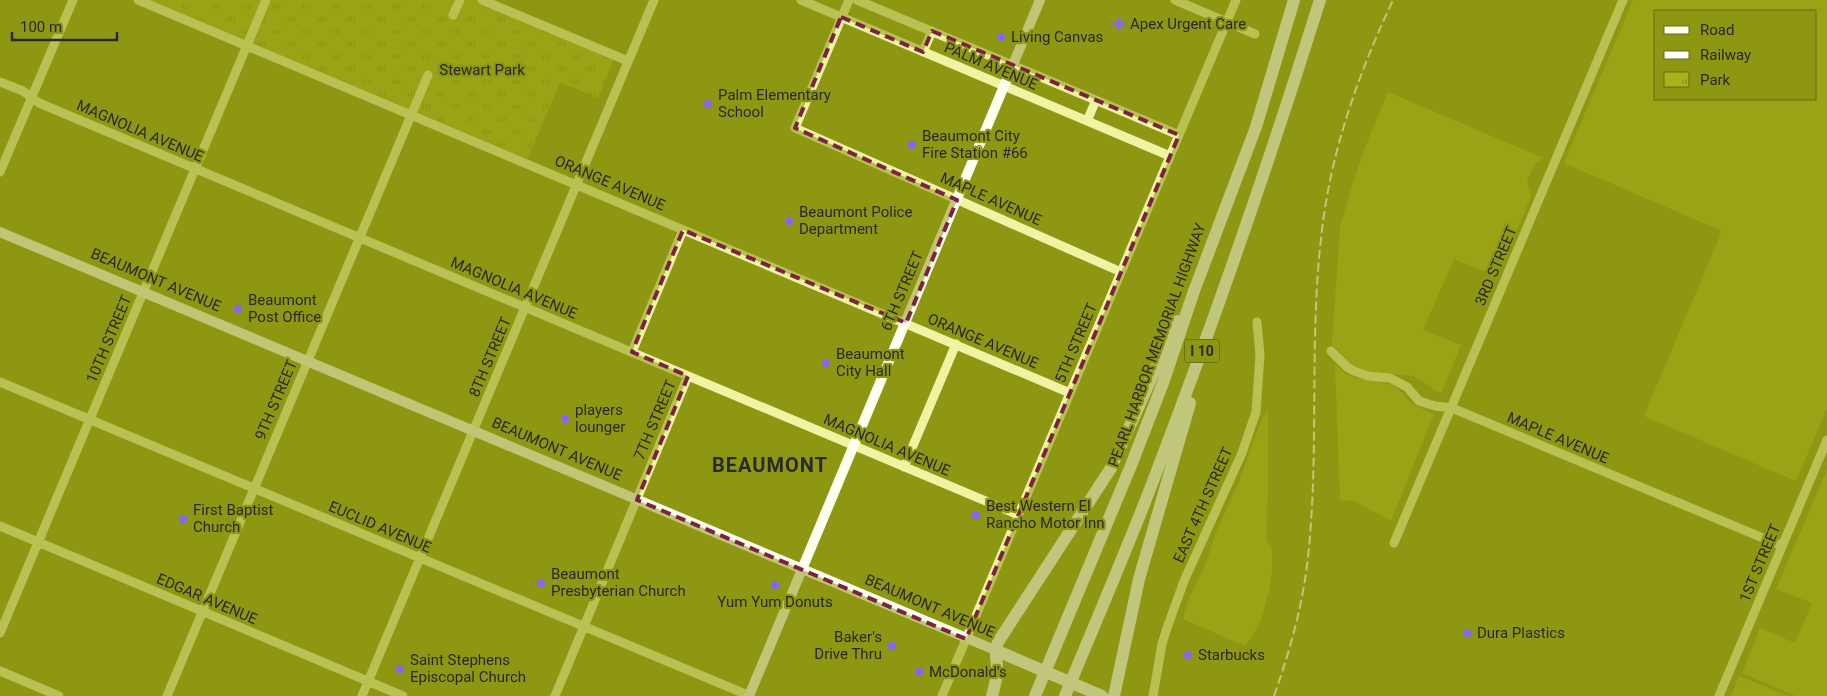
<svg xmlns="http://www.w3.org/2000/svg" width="1827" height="696" viewBox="0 0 1827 696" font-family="Roboto,sans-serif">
<defs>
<pattern id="park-tufts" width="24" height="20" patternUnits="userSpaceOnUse" patternTransform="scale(1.25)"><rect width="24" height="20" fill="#a9b21a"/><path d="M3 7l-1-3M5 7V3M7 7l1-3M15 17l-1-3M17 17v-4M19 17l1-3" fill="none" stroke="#8a9117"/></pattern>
</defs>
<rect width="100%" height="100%" fill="#8e9712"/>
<path fill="#a9b21a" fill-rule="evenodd" d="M1633,0H1827V408L1796,481L1644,416L1722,231L1564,163ZM1656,11H1816V99H1656Z
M1388,92L1543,158L1534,165L1527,181L1531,196L1505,259H1494L1489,273L1454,259L1424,327L1423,330L1461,345L1441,394L1414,376L1370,372L1349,363L1332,344L1340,228L1351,188L1364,150Z
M1335,364C1353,384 1366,377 1389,384C1402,388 1403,397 1413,404C1419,408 1428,411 1434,414L1391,521L1354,501L1340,500Z
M1268,410V486L1266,540L1272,550V570L1269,591L1260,623L1245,646L1183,619L1188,601L1205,566L1216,532L1239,482L1261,420Z
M1827,470V696H1796L1742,673L1760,628L1795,643L1812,603L1776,589Z
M1739,676L1788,696H1731Z"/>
<path fill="url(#park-tufts)" d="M146,0H486L614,58L598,98L560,82L527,160Z"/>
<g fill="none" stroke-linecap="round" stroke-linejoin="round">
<path stroke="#eff3a3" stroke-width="9" d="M138,0L1070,393
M482,0L628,61
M801,0L1170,156
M849,0L795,128L1121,272
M857,0L1179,135
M1175,0L1255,34
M453,15L460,0
M923,52L932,31
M0,82L23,91L39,103L1019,515
M1087,121L1096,100
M0,172L73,0
M1331,351L1347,367L1354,371L1368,376L1390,378L1407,387L1419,401L1435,406L1452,408L1782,546
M632,352L683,230
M0,382L750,696
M904,467L956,344
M0,526L403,696
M1394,543L1623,0
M0,633L266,0
M0,671L59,696
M167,696L428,75
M362,696L654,0
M555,696L688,376
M942,696L1236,0
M1153,696L1162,644L1167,628L1184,581L1242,453L1256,412L1260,355L1257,322
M1719,696L1827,440"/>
<path stroke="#fdffef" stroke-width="10" d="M0,232L995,650
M749,696L1040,0"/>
<path stroke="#fff" stroke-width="12" d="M995,650L1102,696
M992,696C994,688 997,679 997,671C998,659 993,655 998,642L1111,468L1177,321
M1035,696L1130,468L1163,383L1194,291L1256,127L1294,0
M1065,696C1095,623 1127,550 1155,476C1215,319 1270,160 1320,0
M1114,696L1139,579L1190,403"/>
<path stroke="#fff" stroke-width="2" stroke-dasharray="9 4" stroke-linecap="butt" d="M1274,696C1290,651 1303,604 1308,557C1320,446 1308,333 1323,222C1333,145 1360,70 1393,0"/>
</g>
<path d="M0 0H1827V696H0ZM841,17L923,52L932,31L1179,135L966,639L637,500L688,376L632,352L683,230L906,323L957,200L795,128Z" fill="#8e9712" fill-opacity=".55" fill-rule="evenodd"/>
<path fill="none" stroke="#7d2044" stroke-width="4" stroke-dasharray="10 6" stroke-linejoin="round" d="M841,17L923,52L932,31L1179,135L966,639L637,500L688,376L632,352L683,230L906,323L957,200L795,128Z"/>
<g fill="#8665ff" stroke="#8e9712" stroke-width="2">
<path d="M1116.5 16.5h5v5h5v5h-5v5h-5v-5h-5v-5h5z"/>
<circle cx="1001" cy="37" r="5"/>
<circle cx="708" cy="104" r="5"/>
<circle cx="912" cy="145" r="5"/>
<circle cx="789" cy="221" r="5"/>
<circle cx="238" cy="309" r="5"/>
<circle cx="826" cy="363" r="5"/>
<circle cx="565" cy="419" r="5"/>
<circle cx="976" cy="515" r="5"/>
<circle cx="183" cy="519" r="5"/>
<circle cx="541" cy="583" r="5"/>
<circle cx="775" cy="585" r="5"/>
<circle cx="1467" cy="633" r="5"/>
<circle cx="892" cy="646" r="5"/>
<circle cx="1188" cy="655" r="5"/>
<circle cx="400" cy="669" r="5"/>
<circle cx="919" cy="672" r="5"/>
</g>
<g text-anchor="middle" stroke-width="4.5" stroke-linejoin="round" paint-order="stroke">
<rect fill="#8e9712" stroke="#474a22" stroke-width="1" x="1184.5" y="339.5" width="35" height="23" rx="4"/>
<g font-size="14" font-weight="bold" fill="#292929">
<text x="1202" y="356">I 10</text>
</g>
<g font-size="15" fill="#292929" stroke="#8e9712" text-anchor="start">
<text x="1130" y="29">Apex Urgent Care</text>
<text x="1011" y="42">Living Canvas</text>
<text x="718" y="100">Palm Elementary<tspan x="718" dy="17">School</tspan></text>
<text x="922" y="141">Beaumont City<tspan x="922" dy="17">Fire Station #66</tspan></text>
<text x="799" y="217">Beaumont Police<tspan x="799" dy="17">Department</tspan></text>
<text x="248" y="305">Beaumont<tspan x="248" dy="17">Post Office</tspan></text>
<text x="836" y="359">Beaumont<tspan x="836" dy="17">City Hall</tspan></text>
<text x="575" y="415">players<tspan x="575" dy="17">lounger</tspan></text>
<text x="986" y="511">Best Western El<tspan x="986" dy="17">Rancho Motor Inn</tspan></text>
<text x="193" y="515">First Baptist<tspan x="193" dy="17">Church</tspan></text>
<text x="551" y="579">Beaumont<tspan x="551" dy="17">Presbyterian Church</tspan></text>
<text x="775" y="607" text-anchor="middle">Yum Yum Donuts</text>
<text x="1477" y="638">Dura Plastics</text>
<text x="882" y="642" text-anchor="end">Baker's<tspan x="882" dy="17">Drive Thru</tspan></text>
<text x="1198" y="660">Starbucks</text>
<text x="410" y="665">Saint Stephens<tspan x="410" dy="17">Episcopal Church</tspan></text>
<text x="929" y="677">McDonald's</text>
</g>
<g font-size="15" fill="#292929" stroke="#8e9712">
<text transform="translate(991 66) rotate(23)" y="5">PALM AVENUE</text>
<text transform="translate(140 131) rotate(23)" y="5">MAGNOLIA AVENUE</text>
<text transform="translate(610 183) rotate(23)" y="5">ORANGE AVENUE</text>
<text transform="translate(991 199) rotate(24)" y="5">MAPLE AVENUE</text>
<text transform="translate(1496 266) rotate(-67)" y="5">3RD STREET</text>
<text transform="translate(156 280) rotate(23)" y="5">BEAUMONT AVENUE</text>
<text transform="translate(514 288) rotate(23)" y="5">MAGNOLIA AVENUE</text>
<text transform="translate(902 291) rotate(-67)" y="5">6TH STREET</text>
<text transform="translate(109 339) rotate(-67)" y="5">10TH STREET</text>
<text transform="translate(983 341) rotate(23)" y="5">ORANGE AVENUE</text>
<text transform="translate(1076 343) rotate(-67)" y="5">5TH STREET</text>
<text transform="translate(1157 345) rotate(-70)" y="5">PEARL HARBOR MEMORIAL HIGHWAY</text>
<text transform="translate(490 357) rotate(-67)" y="5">8TH STREET</text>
<text transform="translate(276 400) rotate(-67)" y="5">9TH STREET</text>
<text transform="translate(655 420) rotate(-67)" y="5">7TH STREET</text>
<text transform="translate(1558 438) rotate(23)" y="5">MAPLE AVENUE</text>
<text transform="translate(887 445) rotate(23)" y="5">MAGNOLIA AVENUE</text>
<text transform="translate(557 449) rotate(23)" y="5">BEAUMONT AVENUE</text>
<text transform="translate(1203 505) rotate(-66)" y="5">EAST 4TH STREET</text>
<text transform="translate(380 527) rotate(23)" y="5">EUCLID AVENUE</text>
<text transform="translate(1760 563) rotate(-67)" y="5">1ST STREET</text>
<text transform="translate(207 599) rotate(23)" y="5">EDGAR AVENUE</text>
<text transform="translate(930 606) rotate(23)" y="5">BEAUMONT AVENUE</text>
</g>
<g font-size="15" fill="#282924" stroke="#8e9712">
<text x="482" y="75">Stewart Park</text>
</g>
<g font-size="20" font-weight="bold" letter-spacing="1" fill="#292929" stroke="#8e9712">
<text x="770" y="472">BEAUMONT</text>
</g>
</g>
<rect x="1654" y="10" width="162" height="90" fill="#8e9712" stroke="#666b1b"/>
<rect x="1664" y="26" width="25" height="8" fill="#fdffef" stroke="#666b1b"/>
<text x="1700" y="35" font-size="15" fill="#292929">Road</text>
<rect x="1664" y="51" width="25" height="8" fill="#ffffff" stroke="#666b1b"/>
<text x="1700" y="60" font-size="15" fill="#292929">Railway</text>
<rect x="1664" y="72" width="25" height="15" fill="url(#park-tufts)" stroke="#666b1b"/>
<text x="1700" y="85" font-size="15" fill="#292929">Park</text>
<path d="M12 32v8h105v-8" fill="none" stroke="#292929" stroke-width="2.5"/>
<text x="20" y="32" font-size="15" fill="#292929" stroke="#8e9712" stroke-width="4" paint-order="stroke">100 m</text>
</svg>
